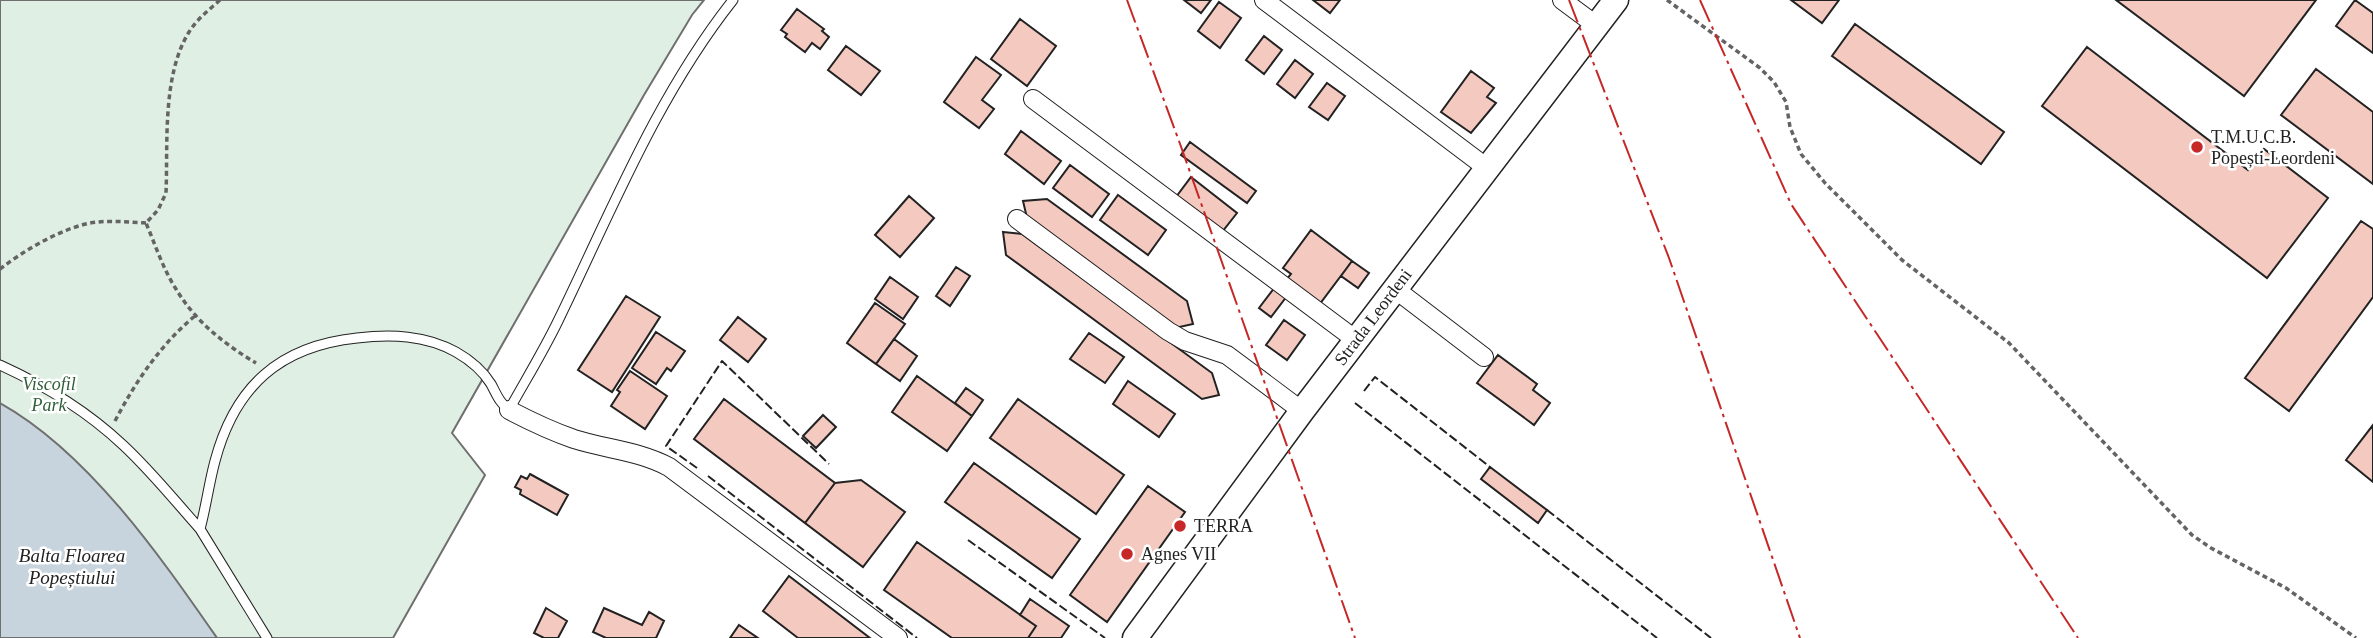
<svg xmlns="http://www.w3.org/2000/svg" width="2373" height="638" viewBox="0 0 2373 638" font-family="'Times New Roman',serif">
<rect width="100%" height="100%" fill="#fff"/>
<path fill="#e0efe3" stroke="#6f6f6f" stroke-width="2" d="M0,0H704L692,15L644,95L452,433L485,475L393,638H0Z"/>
<path fill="#c7d3dd" stroke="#6f6f6f" stroke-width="2" d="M0,403C88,452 160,556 217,638H0Z"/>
<path fill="#f3c9c0" stroke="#222" stroke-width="2" d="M1184,0H1211L1201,13Z
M1313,0H1340L1330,13Z
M1791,0H1839L1822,23Z
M2116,0H2316L2244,96Z
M2355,0L2373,13V53L2336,26Z
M1219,2L1241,18L1220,48L1198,31Z
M797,9L824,29L822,31L829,37L820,49L812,43L805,52L785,37L787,34L781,30Z
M1020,19L1056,46L1027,86L991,59Z
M1855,24L2004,132L1981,164L1832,56Z
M1264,36L1282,50L1264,74L1246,60Z
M846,46L880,71L861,95L828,70Z
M2087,47L2248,170L2264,149L2328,198L2267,278L2042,106Z
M976,57L1001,75L982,100L994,109L979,128L944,102Z
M1295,60L1313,74L1295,98L1277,84Z
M2316,69L2373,112V184L2281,115Z
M1471,71L1494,88L1487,97L1496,103L1471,133L1441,112Z
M1327,83L1345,96L1328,120L1309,107Z
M1021,131L1061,161L1044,184L1005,154Z
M1190,142L1256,191L1247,203L1181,155Z
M1070,165L1109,194L1092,217L1053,188Z
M1191,177L1237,213L1222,232L1176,197Z
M1118,195L1166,230L1148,255L1100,220Z
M909,196L934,218L900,257L875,235Z
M1047,199L1187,301L1193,324L1175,328L1027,218L1023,201Z
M2361,221L2373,229V297L2289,411L2245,378Z
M1311,230L1352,261L1319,305L1286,280L1291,274L1283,268Z
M1003,232L1022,234L1212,373L1219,395L1202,399L1006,255Z
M1352,261L1369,273L1358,288L1341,276Z
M956,267L970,276L950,306L936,296Z
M890,277L918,297L903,319L875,299Z
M1275,287L1287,296L1271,317L1259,308Z
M626,296L660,317L612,392L578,370Z
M875,303L905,324L876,364L847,343Z
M738,317L766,339L748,362L720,340Z
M1284,320L1305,335L1287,360L1266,345Z
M656,332L685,351L671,371L667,368L656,384L632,368Z
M1089,333L1124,357L1105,383L1070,359Z
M894,339L917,356L900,381L876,364Z
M1498,355L1537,384L1533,390L1550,403L1534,425L1477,383Z
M630,371L667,396L645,429L611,406L620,392L617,390Z
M917,376L972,416L947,451L892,412Z
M1128,381L1175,414L1159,437L1113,404Z
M966,388L983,400L972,416L955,403Z
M724,399L835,483L805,523L694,439Z
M1018,399L1124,475L1096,514L990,438Z
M823,415L836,427L816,448L803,436Z
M2373,425V482L2346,460Z
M974,463L1080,539L1052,578L945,502Z
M1490,467L1547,510L1538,523L1481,479Z
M530,474L568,495L557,515L520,494L521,490L515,487L521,476L527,479Z
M861,480L905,512L863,567L805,523L835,483Z
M1148,486L1185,512L1107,622L1070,595Z
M917,542L1036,626L1028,638H952L884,590Z
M789,576L870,638H798L763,611Z
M1030,599L1069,626L1061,638H1028L1036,626L1020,615Z
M546,608L567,621L558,638H544L534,633Z
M604,608L642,625L649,612L664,621L656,638H606L593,632Z
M739,625L758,638H730Z"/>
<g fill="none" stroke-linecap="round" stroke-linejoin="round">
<g stroke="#222" stroke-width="11">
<path id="lane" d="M0,365C44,385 88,412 123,445C151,471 175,501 200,529
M267,638L200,529C206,507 209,483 215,461C235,386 280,346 357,338C391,334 425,335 456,352C470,360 483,371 491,384C497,395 499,402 509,410C525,381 543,352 558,321C611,212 657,96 733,0"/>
</g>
<g stroke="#222" stroke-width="20">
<path id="street" d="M1264,0L1487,168
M1562,0L1597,26
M1033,99L1356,340
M1017,219L1168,331L1185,341L1227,355L1302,411
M1395,289L1484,357
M509,410C530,421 551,431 574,439C605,449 640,451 669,467L898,638"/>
</g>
<g stroke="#222" stroke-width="27">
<path id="secondary" d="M1135,638L1302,411L1616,0"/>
</g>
<path stroke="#646464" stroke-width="3.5" stroke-dasharray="5 3.5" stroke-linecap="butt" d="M220,0C209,10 197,19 189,32C162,76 168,142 166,193L158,210L146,223C155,244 163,269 176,289C195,321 224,344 256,363
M1667,0L1760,68L1774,82L1786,102L1790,127L1801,154L1825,183L1902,260L2009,343L2192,535L2211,548L2286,588L2356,638
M0,269C25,250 58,230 90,223C108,220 127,222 146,223
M115,421C136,381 160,345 196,315"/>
<use href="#lane" stroke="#fff" stroke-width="9"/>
<use href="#street" stroke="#fff" stroke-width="18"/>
<use href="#secondary" stroke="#fff" stroke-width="24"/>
<path stroke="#222" stroke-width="2" stroke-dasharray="9 3.5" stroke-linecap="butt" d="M1364,391L1375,377L1490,467
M1355,403L1657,638
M697,468L666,446L722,361L829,464
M708,476L917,638
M1547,510L1711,638
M968,540L1105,638"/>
<path stroke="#c62828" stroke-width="2" stroke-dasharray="24 5 3.5 5" stroke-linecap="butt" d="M1127,0L1179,141L1355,638
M1569,0L1669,258L1800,638
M1700,0L1791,204L2078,638"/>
</g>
<g fill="#c62828" stroke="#fff" stroke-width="2.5">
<circle cx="2197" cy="147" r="7"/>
<circle cx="1180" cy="526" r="7"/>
<circle cx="1127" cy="554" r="7"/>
</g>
<g text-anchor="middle" stroke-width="5" stroke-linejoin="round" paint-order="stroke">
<g font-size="18" fill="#222" stroke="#fff" text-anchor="start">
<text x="2211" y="143">T.M.U.C.B.<tspan x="2211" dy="21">Popești-Leordeni</tspan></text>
<text x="1194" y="532">TERRA</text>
<text x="1141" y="560">Agnes VII</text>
</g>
<g font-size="18" fill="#222" stroke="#fff">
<text transform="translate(1373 317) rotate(-53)" y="6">Strada Leordeni</text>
</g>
<g font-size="18" font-style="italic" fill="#2f5e38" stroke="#fff">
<text x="49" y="390">Viscofil<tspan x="49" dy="21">Park</tspan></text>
</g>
<g font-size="19" font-style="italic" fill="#222" stroke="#fff">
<text x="72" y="562">Balta Floarea<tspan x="72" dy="22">Popeștiului</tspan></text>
</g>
</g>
</svg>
